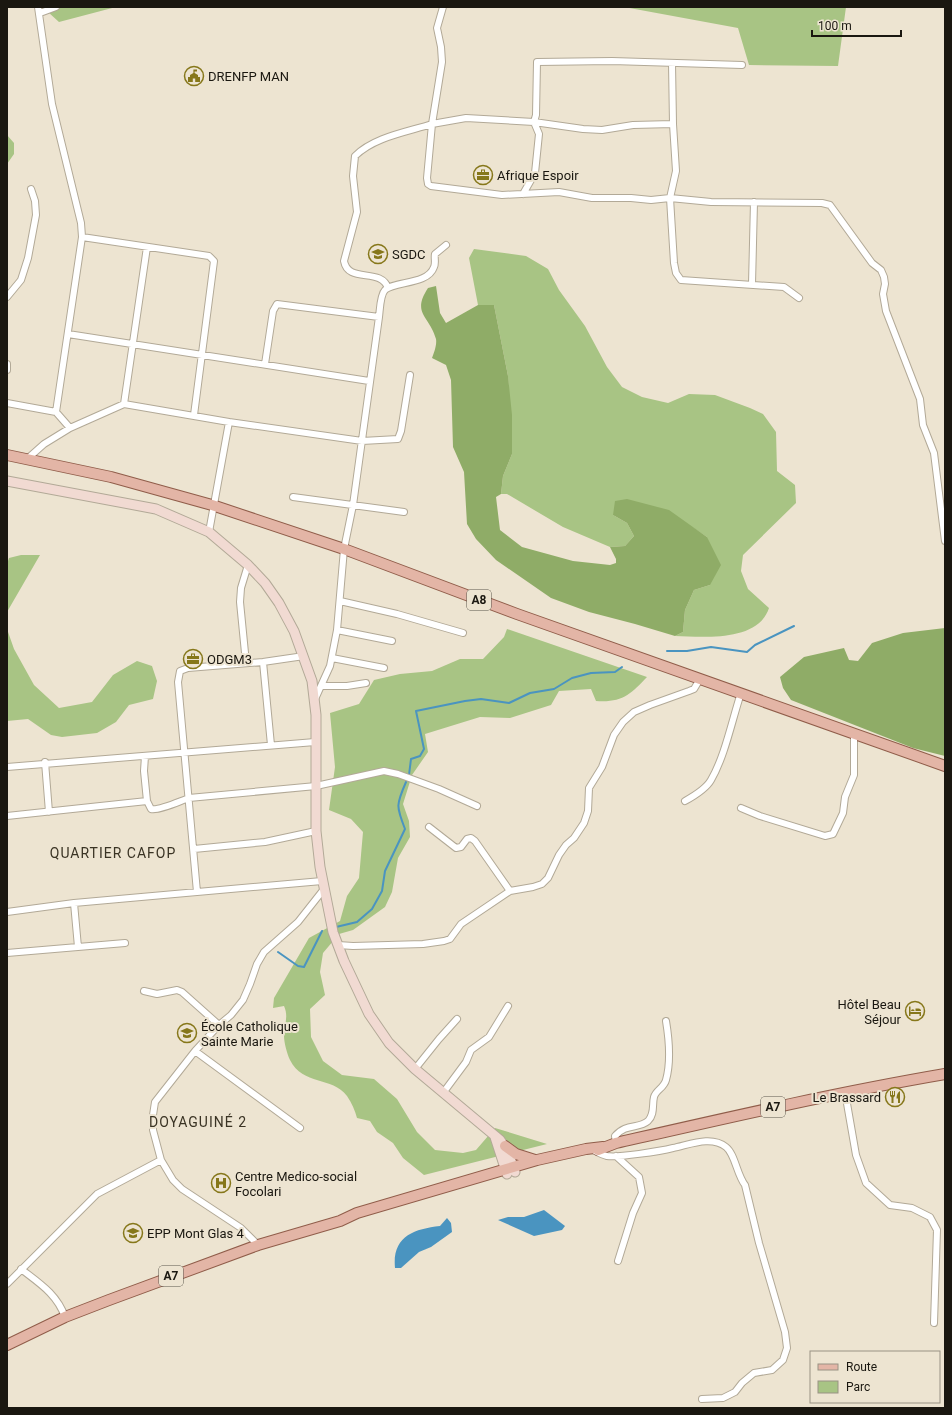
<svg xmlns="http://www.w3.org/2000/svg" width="952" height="1415" viewBox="0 0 952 1415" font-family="Roboto,sans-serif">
<rect width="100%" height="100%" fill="#ede4d1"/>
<path fill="#a8c484" d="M46,7H116L59,22L48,12Z
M624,7H846L838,66L749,65L738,28Z
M7,135L14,143V154L7,164Z
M474,249L526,256L548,269L559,290L585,326L607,367L622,387L642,397L668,403L689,394L715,395L750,408L763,414L776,432L777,471L795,485L796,503L743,555L741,571L748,589L769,608C758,642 704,637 675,636L683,632L685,610L694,590L710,585L707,537L692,527L613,515L627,523L634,536L625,546L610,547L563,527L507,494H501L503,476L512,454L508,376L494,305H478L469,258Z
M21,555H40L7,612V564L9,558Z
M7,629L14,649L34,685L59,708L92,702L113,675L137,661L152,666L157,681L153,699L129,705L116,722L97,733L62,737L51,735L28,719L7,721Z
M507,629L647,677C631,694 622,703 596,701L591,689L559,691L551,705L510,718L480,717L425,734L428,752L412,775L403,804L409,821L410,837L398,858L392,892L385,907L353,930L339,934L323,953L320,972L325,995L310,1009L311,1037L323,1061L342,1075L374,1079L397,1099L417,1132L435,1150L463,1153L476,1150L495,1128L547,1144L424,1175L403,1158L393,1143L377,1132L370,1121L357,1118C355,1111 352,1103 347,1096C332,1076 303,1086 290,1060C287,1054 284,1042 284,1036C284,1025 289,1017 284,1006L273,1008L274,998L309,938L340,921L347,896L359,878L363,832L351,819L329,810L335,767L330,713L359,704L374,680L400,674L432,671L460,659H483L504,637Z"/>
<path fill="#8fac67" d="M436,286L440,313L446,323L478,305H494L508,376L512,415V454L503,476L501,494L496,497L500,530L522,547L573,561L610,565L616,563V559L610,547L625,546L634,536L627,523L613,515L615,501L627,499L669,510L707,537L721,565L710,585L694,590L685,610L683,632L675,636L635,624L589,612L551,598L496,560L476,539L467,524L464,472L453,447L451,380L446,365L432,358C434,353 437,345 436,339C430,316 411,314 428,288Z
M945,628V756L913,748L791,700L783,688L780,677L804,657L844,648L849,660L858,661L872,643L903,633Z"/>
<path fill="#4a94c0" d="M544,1210L565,1226L562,1230L534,1236L498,1220L508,1217H524Z
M447,1218L451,1223L452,1232L431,1247L419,1252L401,1268H395C392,1237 413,1229 440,1226Z"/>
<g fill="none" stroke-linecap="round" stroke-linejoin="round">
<path stroke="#4a94c0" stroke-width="2" d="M667,651H687L711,647L747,652L755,645L794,626
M409,775L411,759L420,756L424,749L416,711L465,701L481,699L509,703L530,693L554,689L572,678L591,673L615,672L622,667
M336,927L357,922L372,909L382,891L385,871L405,829C396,806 396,805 406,782
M278,952L298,966L304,967L322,931"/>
<g stroke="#b2a997" stroke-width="8">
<path id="street" d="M38,7L52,104L81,223L82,237L56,412L70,428
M443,7L437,28L441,47L442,62L432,124L466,118L534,122L583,129L602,130L633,125L673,124L676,171L670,198L674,263L676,273L681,280L784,287L799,298
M40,13L56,7
M672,63L673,124
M523,194L535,173L539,134L534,122L536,115L537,62L612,61L742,65
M82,237L209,256L214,261L194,415
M752,284L754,202
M388,288C381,267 348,284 344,261L357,212L353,176L355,156C374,137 407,132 432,124L427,178L428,184L431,186L502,195L559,192L592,198H631L651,200L670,198L711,202L822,203L830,205L872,263L881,270L884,277L885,284L883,294L886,311L920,399L923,425L934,453L945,541
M7,297L21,280L28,258L36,215L35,201L31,189
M68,334L369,381
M7,364V370
M265,364L273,311L277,304L379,317
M7,403L56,412
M124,404L147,247
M26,460L44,444L70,428L124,404L229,422L362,441L398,439L401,431L410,375
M293,497L404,512
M209,532L229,422
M340,601L397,614L463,633
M337,630L392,641
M332,658L384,668
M263,662L271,745
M246,663L240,602L241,588L248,565
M322,686H347L366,683
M315,699L330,666L337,630L344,549L353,505L379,317C380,310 380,295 385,290C394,281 428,285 434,267C436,263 434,258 435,254L446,245
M145,756L144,771L147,801
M45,762L49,812
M7,767L315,742
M685,801C694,796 706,789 711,780C725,756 732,720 741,693
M741,808L760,816L825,836L833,834L843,813L845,797L854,775V734
M7,816L147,801L151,809C159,811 180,801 189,798L316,786L384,771L398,774L439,789L477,806
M429,827L456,848L461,847L467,839L471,838L475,841L510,891
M194,849L265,842L316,831
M197,892L178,682L180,671L188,668L263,662L304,656
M74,903L78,947
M7,912L74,903L322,881
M338,945L353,946L423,944L444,941L450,939L461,924L510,891L533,887L542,884L548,878L559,855L566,845L574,838L584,823L588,811L589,788L602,767L614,735L623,722L634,712L650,705L689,691L694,689L700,679
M7,953L125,943
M144,991L157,994L177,990L182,992L219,1025
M195,1051L300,1128
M415,1069L439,1039L457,1019
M845,1092L856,1155L866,1183L890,1205L912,1208L930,1217L937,1230L934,1323
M443,1093L466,1062L471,1050L489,1037L508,1006
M616,1143L615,1136C626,1123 639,1129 648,1121C655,1114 652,1105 654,1097C656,1090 664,1088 666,1080C671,1062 669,1039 666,1021
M595,1151C599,1153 603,1155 607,1156C617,1158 661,1151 673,1148C689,1145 711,1135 726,1147C735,1154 737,1175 745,1185L759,1243L785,1332L787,1348L783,1360L772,1370L754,1373L742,1383L735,1392L723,1398L702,1399
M616,1156L639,1177L642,1193L633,1213L618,1261
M258,1245L241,1228L182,1189L173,1180L161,1160L153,1130V1115L155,1102L195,1051L219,1025L231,1015L243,1000L250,984L257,964L264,952L298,922L324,889
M21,1269C39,1283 57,1294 65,1317
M7,1284L97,1194L161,1160"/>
</g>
<g stroke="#b2a997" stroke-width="11">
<path id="secondary" d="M7,481L156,509L209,532L248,565L265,583L279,603L294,631L312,681L316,715V831L320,867L333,932L344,961L369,1014L389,1043L415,1069L500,1140L508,1152L515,1172
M495,1137L507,1174"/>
</g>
<g stroke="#905d4a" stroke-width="12">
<path id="primary" d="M7,455L111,477L212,505L344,549L517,614L945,766
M505,1146L516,1154L535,1160
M598,1150L616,1143C726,1118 834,1093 945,1074
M7,1345L65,1317L109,1300L258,1245L340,1221L357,1213L537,1160L586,1149L603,1147"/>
</g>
<use href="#street" stroke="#fff" stroke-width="6"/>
<use href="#secondary" stroke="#f1dad2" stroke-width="9"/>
<use href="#primary" stroke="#e3b5a6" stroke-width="10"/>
</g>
<defs>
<g id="civic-ring" transform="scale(1)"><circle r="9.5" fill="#ede4d1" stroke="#86771a" stroke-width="1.5"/><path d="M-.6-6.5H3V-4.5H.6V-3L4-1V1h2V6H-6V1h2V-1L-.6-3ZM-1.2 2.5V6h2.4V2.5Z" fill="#86771a"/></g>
<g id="office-ring" transform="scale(1)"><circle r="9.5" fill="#ede4d1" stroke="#86771a" stroke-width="1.5"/><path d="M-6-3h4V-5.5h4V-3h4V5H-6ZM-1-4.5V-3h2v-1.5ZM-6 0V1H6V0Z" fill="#86771a"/></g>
<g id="school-ring" transform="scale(1)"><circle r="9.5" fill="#ede4d1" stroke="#86771a" stroke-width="1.5"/><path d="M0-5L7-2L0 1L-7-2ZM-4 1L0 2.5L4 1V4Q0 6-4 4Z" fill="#86771a"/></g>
<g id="hotel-ring" transform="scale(1)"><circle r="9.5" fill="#ede4d1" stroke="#86771a" stroke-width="1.5"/><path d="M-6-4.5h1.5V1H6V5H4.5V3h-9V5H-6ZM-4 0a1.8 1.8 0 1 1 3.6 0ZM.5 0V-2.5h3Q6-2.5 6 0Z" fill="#86771a"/></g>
<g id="restaurant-ring" transform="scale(1)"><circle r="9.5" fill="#ede4d1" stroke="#86771a" stroke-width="1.5"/><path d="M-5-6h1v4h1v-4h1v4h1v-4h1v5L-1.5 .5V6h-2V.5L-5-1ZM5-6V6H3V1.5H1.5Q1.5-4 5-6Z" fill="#86771a"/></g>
<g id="hospital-ring" transform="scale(1)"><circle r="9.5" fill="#ede4d1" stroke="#86771a" stroke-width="1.5"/><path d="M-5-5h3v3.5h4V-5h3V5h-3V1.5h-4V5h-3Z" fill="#86771a"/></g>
</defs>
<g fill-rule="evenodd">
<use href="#civic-ring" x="194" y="76"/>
<use href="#office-ring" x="483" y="175"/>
<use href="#school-ring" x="378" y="254"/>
<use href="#office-ring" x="193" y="659"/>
<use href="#hotel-ring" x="915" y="1011"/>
<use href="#school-ring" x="187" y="1033"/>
<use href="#restaurant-ring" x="895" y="1097"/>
<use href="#hospital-ring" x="221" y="1183"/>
<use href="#school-ring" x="133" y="1233"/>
</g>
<g text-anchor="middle" stroke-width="4" stroke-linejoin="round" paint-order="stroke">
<g fill="#ede4d1" stroke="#59544a" stroke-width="1">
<rect x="467" y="590" width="24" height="20" rx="3"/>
<rect x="761" y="1097" width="24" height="20" rx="3"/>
<rect x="159" y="1266" width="24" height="20" rx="3"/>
</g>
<g font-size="12" font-weight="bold" fill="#1a1710">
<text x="479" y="604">A8</text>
<text x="773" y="1111">A7</text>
<text x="171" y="1280">A7</text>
</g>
<g font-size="13" fill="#1a1710" stroke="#ede4d1" text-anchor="start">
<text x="208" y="81">DRENFP MAN</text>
<text x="497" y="180">Afrique Espoir</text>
<text x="392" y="259">SGDC</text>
<text x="207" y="664">ODGM3</text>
<text x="901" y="1009" text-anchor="end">Hôtel Beau<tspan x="901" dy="15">Séjour</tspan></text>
<text x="201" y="1031">École Catholique<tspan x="201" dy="15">Sainte Marie</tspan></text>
<text x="881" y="1102" text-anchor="end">Le Brassard</text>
<text x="235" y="1181">Centre Medico-social<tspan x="235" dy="15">Focolari</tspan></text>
<text x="147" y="1238">EPP Mont Glas 4</text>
</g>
<g font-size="14" letter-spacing="1" fill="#3a3324" stroke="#ede4d1">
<text x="113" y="858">QUARTIER CAFOP</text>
<text x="198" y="1127">DOYAGUINÉ 2</text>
</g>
</g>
<rect width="952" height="1415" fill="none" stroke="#1a1710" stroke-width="16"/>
<rect x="810" y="1351" width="130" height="52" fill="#ede4d1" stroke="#999284"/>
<rect x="818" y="1364" width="20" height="6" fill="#e3b5a6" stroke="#999284"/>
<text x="846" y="1371" font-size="12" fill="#1a1710">Route</text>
<rect x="818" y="1381" width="20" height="12" fill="#a8c484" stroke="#999284"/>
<text x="846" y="1391" font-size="12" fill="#1a1710">Parc</text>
<path d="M812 30v6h89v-6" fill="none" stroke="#1a1710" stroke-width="2"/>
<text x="818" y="30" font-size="12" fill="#1a1710" stroke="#ede4d1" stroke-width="3" paint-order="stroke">100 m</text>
</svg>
